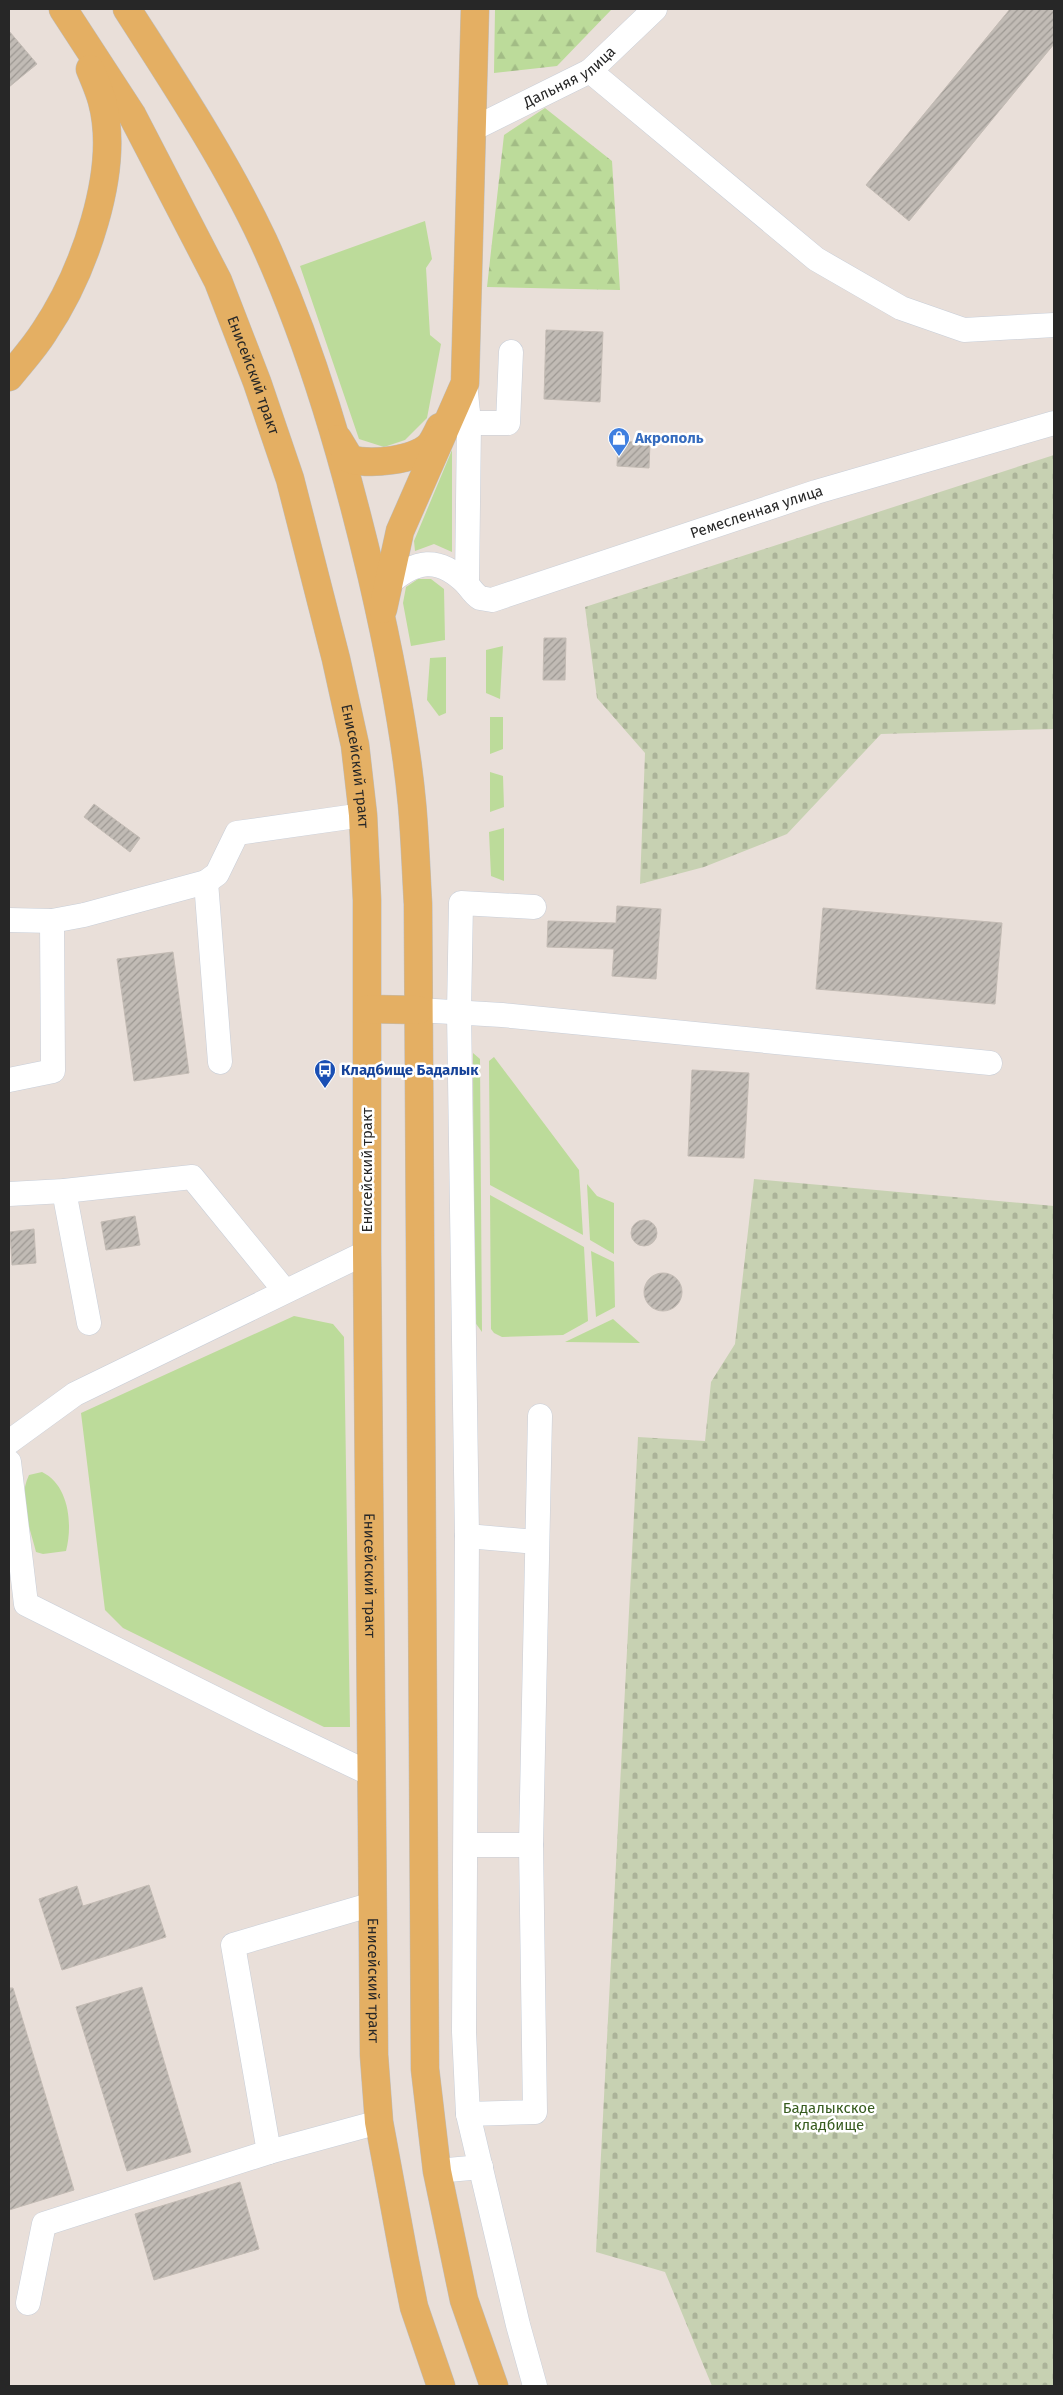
<svg xmlns="http://www.w3.org/2000/svg" width="1063" height="2395" viewBox="0 0 1063 2395" font-family="'Fira Sans',sans-serif">
<defs>
<pattern id="forest-firs" width="22" height="20" patternUnits="userSpaceOnUse" patternTransform="scale(1.25)"><rect width="22" height="20" fill="#bcdb9a"/><path d="M5 1l3.5 6h-7zM16 11l3.5 6h-7z" fill="#a2bc85"/></pattern>
<pattern id="cemetery-stones" width="16" height="16" patternUnits="userSpaceOnUse" patternTransform="scale(1.25)"><rect width="16" height="16" fill="#c7d1b2"/><path d="M2 7V4a2 2 0 0 1 4 0v3zM10 15v-3a2 2 0 0 1 4 0v3z" fill="#abb399"/></pattern>
<pattern id="building-hatch" width="6" height="6" patternUnits="userSpaceOnUse" patternTransform="scale(1.25)"><rect width="6" height="6" fill="#c1bbb5"/><path d="M-1 1l2-2M0 6l6-6M5 7l2-2" fill="none" stroke="#9d9893"/></pattern>
</defs>
<rect width="100%" height="100%" fill="#e9dfd9"/>
<path fill="#bcdb9a" d="M425,221L432,259L426,268L430,335L441,344L427,418L405,440L384,447L359,439L300,266Z
M452,450V552L434,544L415,551L414,541Z
M418,579H431L444,589L445,640L411,646L403,603L406,587Z
M503,646L500,699L486,693V650Z
M446,657V713L439,716L427,700L430,658Z
M490,717H503V749L490,754Z
M490,772L503,776L504,807L490,812Z
M504,828V881L491,876L489,832Z
M473,1053L480,1059L482,1332L474,1321Z
M494,1057L579,1170L583,1235L490,1185L489,1061Z
M587,1184L597,1196L614,1203V1254L590,1240Z
M490,1195L584,1247L588,1321L563,1335L502,1337L494,1333L491,1329Z
M591,1251L614,1262L615,1307L596,1317Z
M294,1316L333,1324L344,1337L350,1727H324L123,1628L105,1610L81,1413Z
M613,1319L640,1343L565,1342Z
M42,1472C69,1485 73,1524 66,1551L43,1554L36,1552C30,1527 17,1499 29,1475Z"/>
<path fill="url(#forest-firs)" d="M495,9H612L557,66L494,73Z
M545,108L612,161L620,290L487,287L504,135Z"/>
<path fill="url(#cemetery-stones)" d="M1054,455V729L881,734L787,834L704,867L640,884L645,753L597,698L585,607Z
M754,1179L1054,1206V2386H712L665,2272L596,2252L638,1437L705,1441L711,1382L735,1344Z"/>
<path fill="url(#building-hatch)" stroke="#c3bbb4" d="M1010,9H1054V44L909,221L866,185Z
M9,31L37,64L9,87Z
M546,330L603,332L600,402L544,399Z
M618,441L650,443L649,468L617,466Z
M544,638H566L565,680H543Z
M94,804L140,838L130,852L84,817Z
M617,906L661,909L656,979L612,976L614,949L547,947L548,921L616,923Z
M823,908L1002,923L995,1004L816,989Z
M173,952L189,1073L134,1081L117,959Z
M692,1070L749,1073L744,1158L688,1156Z
M135,1216L140,1245L106,1250L101,1222Z
M631 1233a13 13 0 1 1 26 0a13 13 0 1 1-26 0Z
M34,1229L36,1263L12,1265L10,1232Z
M644 1292a19 19 0 1 1 38 0a19 19 0 1 1-38 0Z
M149,1885L166,1937L62,1970L39,1899L77,1886L83,1906Z
M142,1987L191,2152L127,2171L76,2007Z
M9,1988H13L74,2190L9,2210Z
M240,2182L259,2249L154,2280L135,2214Z"/>
<g fill="none" stroke-linecap="round" stroke-linejoin="round">
<g stroke="#c8ced8" stroke-width="25">
<g id="minor">
<path d="M590,71L816,259L901,308L964,330L1054,325"/>
<path id="s1" d="M473,129L590,71L655,9"/>
<path d="M465,383L469,423L467,584"/>
<path d="M467,408L469,423H508L511,352"/>
<path id="s2" d="M387,585C415,560 438,555 467,584C471,589 474,594 480,598L492,600L816,492L1054,423"/>
<path d="M206,882L220,1062"/>
<path d="M534,907L461,903L459,1012L467,1536L464,2032L468,2114L518,2325L535,2386"/>
<path d="M9,920L52,921L84,915L206,882L217,874L237,833L363,815"/>
<path d="M418,1010L502,1015L990,1063"/>
<path d="M9,1080L53,1071L52,921"/>
<path d="M64,1191L89,1323"/>
<path d="M9,1194L64,1191L192,1177L285,1291"/>
<path d="M9,1442L75,1394L367,1252"/>
<path d="M9,1462L26,1604L264,1723L373,1775"/>
<path d="M467,1536L536,1542"/>
<path d="M466,1845H531"/>
<path d="M373,1904L233,1945L269,2152L379,2122"/>
<path d="M468,2114L535,2112L531,1845L540,1416"/>
<path d="M437,2171L481,2167"/>
<path d="M28,2303L44,2224L269,2152"/>
</g>
</g>
<g stroke="#bebebe" stroke-width="29">
<g id="major">
<path id="s3" d="M63,9L132,115L218,281L257,382L290,479L336,659L355,745L363,815L367,900V1252L374,2055L379,2122L404,2257L414,2307L441,2386"/>
<path d="M127,9C175,84 225,159 263,240C312,347 345,463 372,577C389,651 405,728 412,804C415,837 416,871 418,904L425,2069L437,2171L464,2300L494,2386"/>
<path d="M9,377C21,362 34,348 44,332C83,274 121,171 102,101C99,90 94,79 90,69"/>
<path d="M338,439L350,459C370,465 414,461 430,445C434,440 437,433 440,427"/>
<path d="M383,609L400,531L465,383L475,9"/>
<path d="M368,1009L418,1010"/>
</g>
</g>
<use href="#minor" stroke="#fff" stroke-width="24"/>
<use href="#major" stroke="#e4af63" stroke-width="28"/>
</g>
<defs>
<g id="shop-pin" transform="scale(1.125)"><path d="M0 17L-7.5 6A9.5 9.5 0 1 1 7.5 6Z" fill="#3f7fe0" stroke="#fff"/><path d="M-5-2.5h2.3a2.7 3.5 0 0 1 5.4 0H5L5.5 6h-11ZM-1.5-2.5h3a1.5 2.3 0 0 0-3 0Z" fill="#fff"/></g>
<g id="bus-pin" transform="scale(1.125)"><path d="M0 17L-7.5 6A9.5 9.5 0 1 1 7.5 6Z" fill="#1a4fb4" stroke="#fff"/><path d="M-5-6H5V4H4V6H2V4H-2V6H-4V4H-5ZM-3.5-4V0h7V-4ZM-3.5 1.2v1.5H-2V1.2ZM2 1.2v1.5H3.5V1.2Z" fill="#fff"/></g>
</defs>
<g fill-rule="evenodd">
<use href="#shop-pin" x="619" y="438"/>
<use href="#bus-pin" x="325" y="1070"/>
</g>
<g text-anchor="middle" stroke-width="5" stroke-linejoin="round" paint-order="stroke">
<g font-size="15" fill="#272727" stroke="#fff">
<text dy="5" stroke="none"><textPath href="#s1" startOffset="110">Дальняя улица</textPath></text>
<text dy="5" stroke="none"><textPath href="#s3" startOffset="414">Енисейский тракт</textPath></text>
<text dy="5" stroke="none"><textPath href="#s2" startOffset="402">Ремесленная улица</textPath></text>
<text dy="5" stroke="none"><textPath href="#s3" startOffset="819">Енисейский тракт</textPath></text>
<text transform="translate(367 1170) rotate(-90)" y="5">Енисейский тракт</text>
<text dy="5" stroke="none"><textPath href="#s3" startOffset="1629">Енисейский тракт</textPath></text>
<text dy="5" stroke="none"><textPath href="#s3" startOffset="2034">Енисейский тракт</textPath></text>
</g>
<g font-size="15" font-weight="bold" fill="#366cbe" stroke="#fff" text-anchor="start">
<text x="635" y="443">Акрополь</text>
</g>
<g font-size="15" font-weight="bold" fill="#164399" stroke="#fff" text-anchor="start">
<text x="341" y="1075">Кладбище Бадалык</text>
</g>
<g font-size="15" fill="#375c1f" stroke="#fff">
<text x="829" y="2113">Бадалыкское<tspan x="829" dy="17">кладбище</tspan></text>
</g>
</g>
<rect width="1063" height="2395" fill="none" stroke="#272727" stroke-width="20"/>
</svg>
